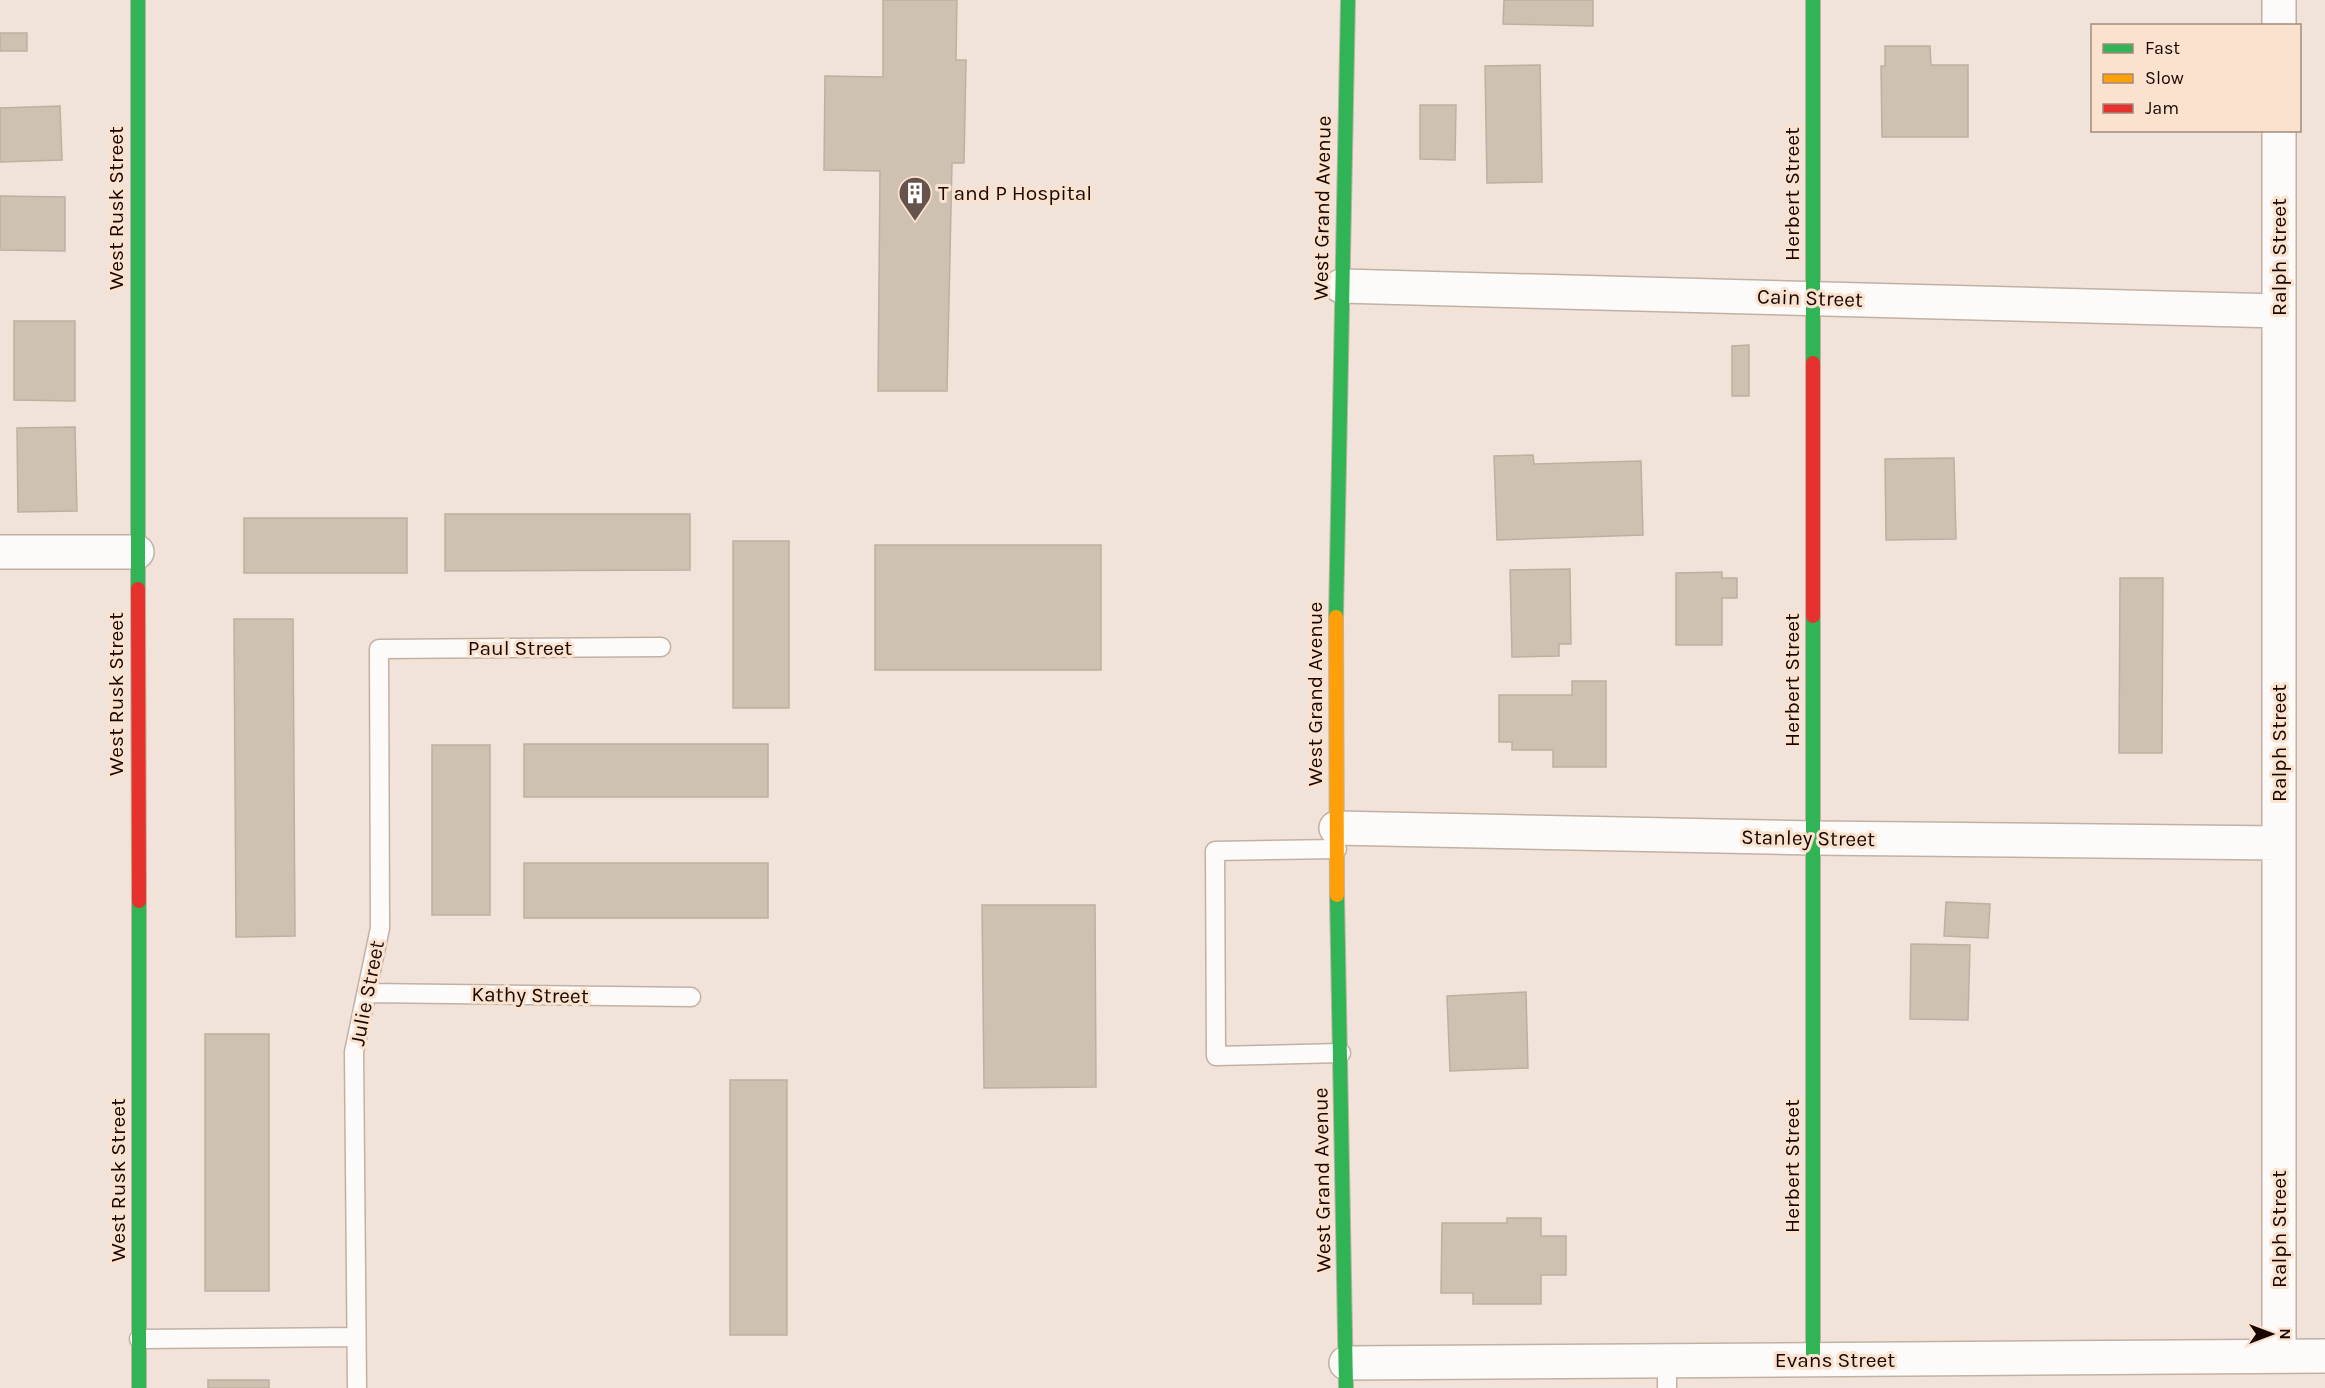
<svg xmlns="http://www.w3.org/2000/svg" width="2325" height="1388" viewBox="0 0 2325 1388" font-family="Karla,sans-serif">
<rect width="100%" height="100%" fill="#f1e3d9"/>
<path fill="#cec1b1" stroke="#beb09f" stroke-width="1.5" d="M883,0H957L956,60H966L964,163H952L947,391H878L880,171L824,170L825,76L883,77Z
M1504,0H1593V26L1503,24Z
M0,33H27V51H0Z
M1885,46H1930L1931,65H1968V137H1882L1881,66H1885Z
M1540,65L1542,182L1487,183L1485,66Z
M1420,105H1456L1455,160L1420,159Z
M60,106L62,160L0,162V108Z
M0,196L65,197V251L0,250Z
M14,321H75V401L14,400Z
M1749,345V396H1732V346Z
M75,427L77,511L18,512L17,428Z
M1533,455L1534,464L1641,461L1643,535L1497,540L1494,456Z
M1954,458L1956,539L1886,540L1885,459Z
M445,514H690V570L445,571Z
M244,518H407V573H244Z
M733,541H789V708H733Z
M875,545H1101V670H875Z
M1570,569L1571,644H1559V656L1512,657L1510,570Z
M1722,572V578H1737V598H1722V645H1676V573Z
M2120,578H2163L2162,753H2119Z
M234,619H293L295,936L236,937Z
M1572,681H1606V767H1553V750H1512V742H1499V695H1572Z
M524,744H768V797H524Z
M432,745H490V915H432Z
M524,863H768V918H524Z
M1946,902L1990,904L1988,938L1944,936Z
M982,905H1095L1096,1087L984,1088Z
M1911,944L1970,945L1968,1020L1910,1019Z
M1526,992L1528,1068L1450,1071L1447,996Z
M205,1034H269V1291H205Z
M730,1080H787V1335H730Z
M1507,1218H1541V1236H1566V1275H1541V1304H1473V1293H1441L1442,1223H1507Z
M208,1380H269V1388H208Z"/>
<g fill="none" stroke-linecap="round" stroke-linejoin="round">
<g stroke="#c2b1a3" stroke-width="21">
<path id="lane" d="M1337,849L1215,851L1216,1056L1341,1053
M368,993L691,997
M139,1339L355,1337
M357,1388L354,1052L380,928L379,649L661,647
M1667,1388V1361"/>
</g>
<g stroke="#c2b1a3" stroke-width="36">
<path id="street" d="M2279,0V26
M2279,130V1356
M1341,286L2279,311
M0,552H137
M1336,828L1813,838L2279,843
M1346,1363L2325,1356"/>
</g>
<g stroke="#c2b1a3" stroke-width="16">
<path id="fast" d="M138,0V589
M1813,0V363
M1813,616V1361
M1336,617L1348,0
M1337,895L1346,1388
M139,901V1388"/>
</g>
<g stroke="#c2b1a3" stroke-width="16">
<path id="slow" d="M1336,617L1337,895"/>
</g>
<g stroke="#c2b1a3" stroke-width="16">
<path id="jam" d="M1813,363V616
M138,589L139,901"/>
</g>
<use href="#lane" stroke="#fdfbf9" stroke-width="18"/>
<use href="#street" stroke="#fdfbf9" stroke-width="33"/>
<use href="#fast" stroke="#30b455" stroke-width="14"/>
<use href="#slow" stroke="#ff9f0a" stroke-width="14"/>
<use href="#jam" stroke="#e5322d" stroke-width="14"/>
</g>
<defs>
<g id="building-pin" transform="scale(1.725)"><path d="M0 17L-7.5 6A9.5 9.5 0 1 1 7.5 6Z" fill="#65534c" stroke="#fbe2cf"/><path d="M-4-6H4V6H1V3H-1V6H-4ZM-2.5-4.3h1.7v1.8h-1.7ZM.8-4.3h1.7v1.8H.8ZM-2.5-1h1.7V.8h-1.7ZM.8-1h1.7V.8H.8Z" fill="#fff"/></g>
</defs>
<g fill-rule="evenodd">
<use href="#building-pin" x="915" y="193"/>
</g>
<g text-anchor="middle" stroke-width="6" stroke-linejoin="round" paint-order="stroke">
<g font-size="21" fill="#190600" stroke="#fbe2cf" text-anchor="start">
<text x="938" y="200">T and P Hospital</text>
</g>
<g font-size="21" fill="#190600" stroke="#fbe2cf">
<text transform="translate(1792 194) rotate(-90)" y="7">Herbert Street</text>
<text transform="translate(116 208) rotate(-90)" y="7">West Rusk Street</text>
<text transform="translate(1322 208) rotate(-89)" y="7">West Grand Avenue</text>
<text transform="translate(2279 257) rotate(-90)" y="7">Ralph Street</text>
<text transform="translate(1810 298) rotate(2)" y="7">Cain Street</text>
<text x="520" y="655">Paul Street</text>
<text transform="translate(1792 680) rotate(-90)" y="7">Herbert Street</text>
<text transform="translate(116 694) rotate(-90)" y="7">West Rusk Street</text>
<text transform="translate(1315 694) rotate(-90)" y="7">West Grand Avenue</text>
<text transform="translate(2279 743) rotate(-90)" y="7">Ralph Street</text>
<text transform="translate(1808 838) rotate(1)" y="7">Stanley Street</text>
<text transform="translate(367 993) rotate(-79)" y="7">Julie Street</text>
<text transform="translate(530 995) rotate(1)" y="7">Kathy Street</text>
<text transform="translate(1792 1166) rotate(-90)" y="7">Herbert Street</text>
<text transform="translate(118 1180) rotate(-90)" y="7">West Rusk Street</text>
<text transform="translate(1322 1180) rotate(-91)" y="7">West Grand Avenue</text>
<text transform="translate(2279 1229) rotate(-90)" y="7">Ralph Street</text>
<text x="1835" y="1367">Evans Street</text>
</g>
</g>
<rect x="2091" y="24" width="210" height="108" fill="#fbe2cf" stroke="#a18a7c" stroke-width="1.5"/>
<rect x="2103" y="44" width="30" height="9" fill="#30b455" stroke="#a18a7c" stroke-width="1.5"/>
<text x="2145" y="54" font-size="18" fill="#190600">Fast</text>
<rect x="2103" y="74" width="30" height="9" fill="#ff9f0a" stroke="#a18a7c" stroke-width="1.5"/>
<text x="2145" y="84" font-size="18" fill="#190600">Slow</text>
<rect x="2103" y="104" width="30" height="9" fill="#e5322d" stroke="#a18a7c" stroke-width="1.5"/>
<text x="2145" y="114" font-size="18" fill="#190600">Jam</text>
<g transform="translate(2271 1334) rotate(90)" stroke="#fbe2cf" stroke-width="4.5" paint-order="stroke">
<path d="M0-4.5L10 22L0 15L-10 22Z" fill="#190600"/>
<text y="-9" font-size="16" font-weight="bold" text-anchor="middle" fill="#190600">N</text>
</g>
</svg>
